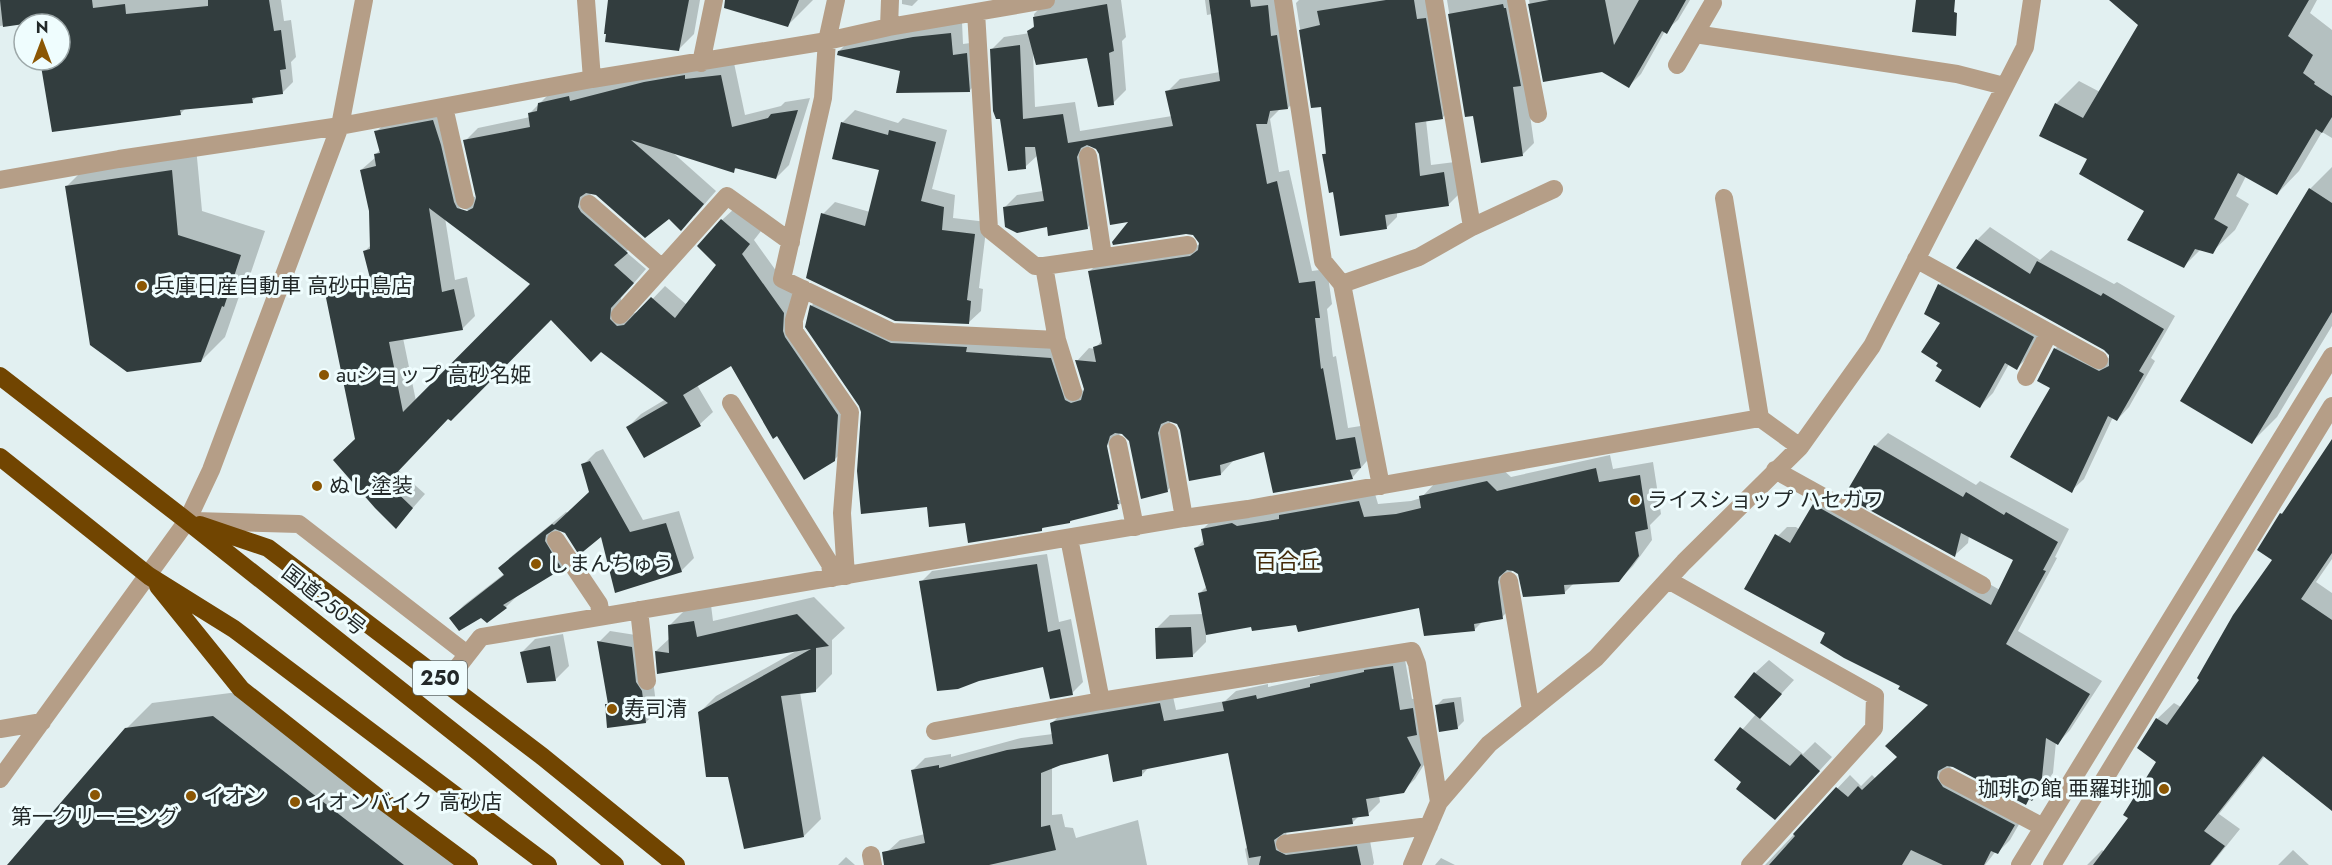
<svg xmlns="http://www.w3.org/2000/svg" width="2332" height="865" viewBox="0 0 2332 865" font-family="Jost,'Noto Sans JP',sans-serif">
<rect width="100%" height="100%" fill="#e2f0f1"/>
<path fill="#0003" fill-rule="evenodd" d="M0,0H281L284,21L291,20L296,57L291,62L293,82L282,93L258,96L252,101L186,108L180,114L42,60H60V24H38V22L0,26Z
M609,0H700L694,34L679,49Z
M742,0H813L788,25Z
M902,0H918L912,6L902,4Z
M1053,0H1121L1126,37L1122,41L1126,90L1113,103L1088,56L1033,52L1035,107L1075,102L1080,131L1172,116L1167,92L1180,79L1220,72L1212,14L1207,15L1205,0H1286L1300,95L1288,108L1280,109L1270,119L1279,172L1289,170L1312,271L1327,269L1332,304L1327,309L1333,357L1336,356L1348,428L1367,425L1373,454L1352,478L1265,450L1233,461L1221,474L1178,423L1170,420L1179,478L1167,491L1130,441L1123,432H1119L1131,490L1130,495L1117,507L1073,519L1070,522L1045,526L1042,529L966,521L929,505L863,412L811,306L824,293L904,331L1063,346L1075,383L1085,393L1077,361L1089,348L1095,349L1102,340L1089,272L1102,259L1199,245L1198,237L1187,232L1132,220L1097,147L1089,144L1100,215L1087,228L1048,225L1005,207L1017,195L1043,191L1038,155L1025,167L991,50L1004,37L1030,33L1029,31L1035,25L1034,14L1047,1ZM1107,438L1120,500H1116L1104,439Z
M1299,0H1435L1453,107L1442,118L1426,120L1431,165L1455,162L1460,193L1449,204L1397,212V217L1386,228L1335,191L1323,155L1327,151L1322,105L1312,106L1296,3Z
M1447,0H1518L1525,80L1534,143L1523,154L1474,114L1466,115Z
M1529,0H1690L1678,20L1665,31L1641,74L1629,86L1602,70L1544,80Z
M2111,0H2317L2310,13L2332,30V138L2322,132L2299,171L2277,194L2246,176L2236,196L2249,204L2235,230L2212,252L2201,249L2184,266L2146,210L2089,158L2056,104L2079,81L2100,92L2140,25Z
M962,22L963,44L978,42L980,80L969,91L839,51L850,40Z
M734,63L745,115L781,106L785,102L810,98L789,165L776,178L738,167L733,171L671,151L716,191L694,216L669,217L587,188L594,200L639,239L626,252L646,269L621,298L622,306L631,314L641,311L665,286L687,305L718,265L722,220L735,208L761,231L754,240L797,300L795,317L851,402L847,447L834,460L732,364L697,385L713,412L700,424L628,427L641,414L666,399L601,351L551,318L449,417L398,470L425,494L396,527L356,439L327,294L340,281L371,276L365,251L372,244L371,211L361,170L376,157V154L380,150L376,132L389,119L446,108L470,195L477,198L465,141L478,128L530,117L529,114L553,90ZM459,207L474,212L463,211ZM445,218L532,284L416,401L403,338L462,329L475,316L467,277L455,280Z
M855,110L898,123L903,118L947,130L932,189L955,195L953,218L987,222L979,288L983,289L981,311L968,323L823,214L835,202L870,212L881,169L833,158L843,122Z
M196,147L202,211L265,231L248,281L243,285L225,337L201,361L67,186L91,162Z
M2332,167V326L2277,417L2252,442L2310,189Z
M1990,227L2040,260L2051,250L2114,284L2117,282L2175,316L2151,358L2155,361L2129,407L2117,420L2113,417L2084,479L2071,491L2055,349L2068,336L2110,359V354L2105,349L1958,268L1977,240Z
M1953,272L2046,324L2030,355L2017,368L2009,364L1993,393L1980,406L1944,369L1939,285Z
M1888,433L1976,485L1980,481L2069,529L2055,557L2057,558L2018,631L2102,681L2070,730L2058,743L2056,742L2053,773L2044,786L2025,803L1949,765L1955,775L2026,812L2010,840L1998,852L1996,851L1985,865H1765L1850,775L1861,786L1872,775L1876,779L1899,757L1930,704L1827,632L1774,540L1787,527H1796L1800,530L1815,505L1827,493L2000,590L2015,560L1969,536L1968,543L1955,555L1875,446Z
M2332,441V559L2316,582L2332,593V809L2265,756L2219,814L2240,829L2211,865H2087L2102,850L2105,852L2131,817L2158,762L2157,719L2174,703L2181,707L2201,680L2274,560L2281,514L2289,506Z
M603,449L643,520L679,511L694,558L681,571L602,535L566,532L558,528L574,555L561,568L519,594L506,607L487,621L482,616L451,618L464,605L504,574L500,568L513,555L566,512L568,513L590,492L583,465L596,452Z
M1610,455L1613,469L1653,462L1661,514L1650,525L1652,540L1633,566L1618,581L1574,583L1564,593L1511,568L1516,603L1502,617L1483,621L1474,630L1420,607L1298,623L1252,625L1206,634V642L1193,655L1156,629L1170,615L1203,614L1200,593L1207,586L1196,548L1204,540L1203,529L1217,515L1373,487L1378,504L1411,501L1421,498L1435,483L1501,468L1511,477Z
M1047,554L1059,622L1071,619L1083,682L1072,693L1044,666L979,679L921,582L932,571Z
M814,597L845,628L832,640V674L815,691L800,692L821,819L804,836L729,776L699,713L716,696L798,650L659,672L656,651L670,638L669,626L686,609L711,605L713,621Z
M610,631L642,636L653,680L657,711L646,722L606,705L609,702L599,642Z
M563,634L569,666L555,680L522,652L535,639Z
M1404,654L1412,699L1424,697L1432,752L1415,779L1403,791L1379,795L1380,802L1368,814L1359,816L1352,823L1286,831L1287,838L1369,835L1374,863L1373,865H1248L1245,849L1248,846L1230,752L1149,767L1142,775L1110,752L1052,767V815L1062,814L1065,827L1073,828L1076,838L1138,820L1147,865H890L887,852L900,840L925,834L913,770L925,758L951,754V757L1021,738L1053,734L1052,723L1064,711L1172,692L1176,710L1225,701L1236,691L1268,684V687L1319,676L1323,672Z
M1769,660L1794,680L1759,718L1803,754L1815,742L1832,757L1788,805L1743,781L1716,760L1756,714L1755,673Z
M238,692L461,865H9L126,729L152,703Z
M1461,697L1464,721L1457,728L1437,705L1443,699Z
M2293,850L2309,865H2278Z
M846,857L855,865H838Z
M1441,858L1455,865H1435Z"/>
<path fill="#323d3e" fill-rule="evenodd" d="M0,0H92L93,8L125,4L126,14L208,6V0H269L274,31L281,30L286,69L280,70L283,94L252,98L253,103L180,110L181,115L52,132L40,60H60V24H24L3,27Z
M608,0H689L679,51L605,42L606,34H604Z
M725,0H799L788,27L724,8Z
M1209,0H1250L1251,7L1268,5L1271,36L1277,35L1288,109L1270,111L1267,124H1256L1267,184L1277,181L1299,283L1315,281L1320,318H1315L1321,369L1323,368L1336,440L1355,437L1361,468L1350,470L1353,479L1273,493L1264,452L1220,465L1221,475L1189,481L1180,430L1177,424L1168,421L1161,424L1158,433L1168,492L1141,499L1129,441L1122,434L1115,433L1110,436L1107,446L1119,504H1117L1118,509L1070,521V523L1042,528V531L968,543L965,523L929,527L927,507L861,514L857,471L861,412L859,406L805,327L810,305L891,343L967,347L966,352L1051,358L1065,400L1071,403L1081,400L1084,389L1075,360L1096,362L1093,347L1102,344L1088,271L1190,256L1198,250L1199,243L1193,235L1186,234L1113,245L1112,242L1128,222L1110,225L1099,154L1096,149L1087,145L1081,148L1077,157L1088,229L1048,236L1047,227L1017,233L1005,227L1003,207L1044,201L1035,147H1025L1026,169L1008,171L1000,119H996L993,111L990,49L1020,45L1023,119L1063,114L1068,143L1173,126L1165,91L1220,81Z
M1386,0H1414L1417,19L1426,18L1443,119L1415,123L1420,176L1444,172L1449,206L1385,215L1387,229L1340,236L1333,192L1329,193L1322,154H1326L1321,107L1311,108L1299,30L1320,25L1317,11Z
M1549,0H1605L1614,45L1639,0H1686L1667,34L1662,31L1629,88L1602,72L1543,82L1528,4Z
M1916,0H1955L1954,12L1957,13L1956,36L1912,32Z
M2109,0H2309L2288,36L2313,55L2303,73L2315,82L2314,84L2332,96V117L2322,133L2316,129L2277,195L2238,173L2214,219L2228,227L2213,254L2195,249L2184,268L2127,240L2144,211L2079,174L2087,159L2039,136L2055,103L2083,118L2138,25Z
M1107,4L1114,51L1109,53L1114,105L1098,107L1087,58L1036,65L1027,31L1034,27L1033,17Z
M1503,4L1504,8H1506L1521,86L1513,87L1523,156L1481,163L1473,116L1465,117L1448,14Z
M951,33L953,55L967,53L970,92L896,93L900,71L837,55L838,51L913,37Z
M685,75V79L721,75L732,127L768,118L771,114L798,110L776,179L735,168L734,173L631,140L704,204L681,231L669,219L645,238L596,195L586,193L580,197L578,207L581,212L628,253L614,265L634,283L611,308L610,319L617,326L624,325L651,297L675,318L716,265L697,246L721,219L750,244L742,254L784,313L783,331L785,337L838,415L835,461L804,480L777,436L773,439L731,366L683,395L701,426L644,458L626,427L668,403L601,352L591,362L551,320L451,421L448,419L387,483L413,508L396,529L375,508L333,460L355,439L325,293L372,286L363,251L370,249L369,211L360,170L376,166L374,154L380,153L374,131L433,120L441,145L454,202L457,208L467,211L473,208L476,198L463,140L530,127L528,113L537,111L538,103L569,96L570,101L644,82ZM429,208L530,284L403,412L389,342L463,330L454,289L442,292Z
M841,122L888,135L889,130L936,142L921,201L944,207L942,230L975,234L967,300L971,301L969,324L895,321L806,278L821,213L865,226L879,170L832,159Z
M172,170L178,235L241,255L224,307L222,306L201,362L127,372L90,345L65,186Z
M2309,188L2332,203V312L2252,444L2180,401Z
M1976,239L2030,274L2037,261L2101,296L2103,293L2164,329L2139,371L2144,374L2117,421L2108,416L2072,493L2010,457L2050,388L2037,381L2054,348L2099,371L2109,366V355L2104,350L1956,268Z
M1938,284L2034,337L2017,370L2005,363L1980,408L1935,381L1942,370L1936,366L1938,363L1921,352L1940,323L1924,314Z
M2332,439V553L2301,599L2332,620V811L2263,756L2204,831L2225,846L2210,865H2093L2128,818L2123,815L2156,762L2137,748L2156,718L2167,725L2199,680L2197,678L2233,615L2272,560L2257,550L2280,513L2282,514Z
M1874,445L1963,497L1966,492L2004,515L2006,512L2058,542L2043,570L2046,571L2006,644L2090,694L2058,745L2046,738L2041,787L2032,801L2029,799L2026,805L1953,767L1947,766L1938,771L1937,778L1943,787L2015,825L1998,854L1991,851L1984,865H1943L1911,850L1902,865H1769L1795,836L1793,834L1836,787L1848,797L1858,786L1862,790L1897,757L1885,746L1928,705L1898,689L1900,686L1844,658L1820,643L1825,633L1744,589L1775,534L1790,543L1813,504L1991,605L2013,560L1961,533L1955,557L1844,496Z
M590,461L630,532L666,523L682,572L615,593L601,537L579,555L565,533L555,529L546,535L545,541L562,569L503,605L507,608L487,623L481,618L459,631L449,618L504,575L498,568L552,524L554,525L589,492L581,464Z
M1596,468L1599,482L1640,475L1648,529L1635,532L1639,556L1619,582L1564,585L1565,594L1523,597L1518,574L1513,571L1507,570L1499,577L1498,582L1503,619L1474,624L1475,631L1424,636L1419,608L1298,632L1296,625L1252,631L1251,627L1206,635L1198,593L1207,591L1194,548L1204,545L1201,529L1232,523L1237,526L1279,519V515L1359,501L1364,517L1396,514L1421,508L1419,496L1487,481L1497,491Z
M1037,564L1048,632L1060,629L1073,695L1050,699L1043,667L979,681L958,689L937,691L919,581Z
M797,614L829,646L816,648V692L781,696L804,837L744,849L728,777H706L698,712L811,649L657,674L655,651L669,653L668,625L694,621L697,637Z
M1191,627L1193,657L1156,659L1155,628Z
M597,641L632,647L636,682L642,691L646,723L607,728L605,704H608Z
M550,646L556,681L527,683L520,652Z
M1393,666L1400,710L1413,708L1417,735L1407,737L1421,765L1404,793L1366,799L1369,816L1352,818L1353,824L1284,833L1274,840L1276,850L1286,855L1357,846L1361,865H1259L1261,856L1249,858L1228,753L1142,770V776L1113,782L1108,754L1061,765L1041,773V827L1050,825L1056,850L989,865H884L882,852L925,843L911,770L939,765V768L1007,750L1053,744L1050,723L1055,721L1160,703L1164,721L1224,711L1222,702L1256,695L1257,699L1310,687V684L1364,672V670Z
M1754,672L1782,694L1760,719L1734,697Z
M1454,702L1458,729L1439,732L1435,705Z
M213,716L404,865H7L125,728Z
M1740,727L1790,766L1801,754L1820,771L1775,820L1736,789L1741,782L1714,760Z"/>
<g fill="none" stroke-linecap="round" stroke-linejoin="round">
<path stroke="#b59e87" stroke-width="18" d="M586,0L592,79
M836,0L827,41L823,98L782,279L892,332L1057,340L1073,392
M1283,0L1323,261L1342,284L1381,486
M1434,0L1472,227
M1516,0L1538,114
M976,12L989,229L1035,266H1044
M889,27L890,0
M1695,34L1957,74L2004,86
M701,63L714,0
M1677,65L1713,3
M444,107L465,200
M1088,156L1103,256
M0,180L119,159L340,126L592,79L827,41L889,27L1046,0
M1724,198L1760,418
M589,204L662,268
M1916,259L2099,360
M1342,284L1419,257L1472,227L1554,189
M803,289L794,320V331L850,412L842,513L846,576
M620,315L727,196L791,242
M1057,340L1044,266L1188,245
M2026,377L2049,333
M731,403L830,564L832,578
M1169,432L1184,518
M1118,444L1135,527
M1775,470L1982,585
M195,521L299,524L467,654
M1069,538L1101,701L1412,651L1417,664L1439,802
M556,540L599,604L601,616
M1668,580L1875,696L1874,728L1750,865
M1509,581L1531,710
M639,610L647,681
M446,682L481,637L1184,518L1248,509L1760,418L1800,447
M0,729L42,722
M935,731L1101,701
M1948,777L2043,827
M0,779L187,521L211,470L340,126L364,0
M1285,844L1429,826
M871,855L873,865
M1412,865L1439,802L1489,744L1596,658L1684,562L1800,447L1872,346L2025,47L2032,0
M2020,865L2332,356
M2052,865L2332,406"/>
<path stroke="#714501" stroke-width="18" d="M0,376L187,521L481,754L615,865
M0,457L149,576L234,629L548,865
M200,525L268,548L543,757L676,865
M158,586L241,689L380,799L469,865"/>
</g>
<g fill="#8b5603" stroke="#effdfe" stroke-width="2">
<circle cx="142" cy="286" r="6"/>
<circle cx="324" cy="375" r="6"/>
<circle cx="317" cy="486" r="6"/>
<circle cx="1635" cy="500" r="6"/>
<circle cx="536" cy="564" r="6"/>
<circle cx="612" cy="709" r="6"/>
<circle cx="2164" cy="789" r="6"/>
<circle cx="95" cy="795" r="6"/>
<circle cx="191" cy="796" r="6"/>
<circle cx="295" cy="802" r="6"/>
</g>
<g text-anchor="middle" stroke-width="6" stroke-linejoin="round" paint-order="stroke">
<rect fill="#effdfe" stroke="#606969" stroke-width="1.5" x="413" y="661" width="54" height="34" rx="4.5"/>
<g font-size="20" font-weight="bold" fill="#232929">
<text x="440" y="685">250</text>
</g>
<g font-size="21" fill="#232929" stroke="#effdfe" text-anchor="start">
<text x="154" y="293">兵庫日産自動車 高砂中島店</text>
<text x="336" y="382">auショップ 高砂名姫</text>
<text x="329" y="493">ぬし塗装</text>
<text x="1647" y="507">ライスショップ ハセガワ</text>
<text x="548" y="571">しまんちゅう</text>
<text x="624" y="716">寿司清</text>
<text x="2152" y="796" text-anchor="end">珈琲の館 亜羅琲珈</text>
<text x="203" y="803">イオン</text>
<text x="307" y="809">イオンバイク 高砂店</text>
<text x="95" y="824" text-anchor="middle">第一クリーニング</text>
</g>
<g font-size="21" fill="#232929" stroke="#effdfe">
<text transform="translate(324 600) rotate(38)" y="7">国道250号</text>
</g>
<g font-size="22" fill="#432907" stroke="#effdfe">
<text x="1288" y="569">百合丘</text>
</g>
</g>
<g transform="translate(42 42)"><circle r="28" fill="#effdfe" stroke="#9da8a9" stroke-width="1.5"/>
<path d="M0-4.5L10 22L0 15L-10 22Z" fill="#8b5603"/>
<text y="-9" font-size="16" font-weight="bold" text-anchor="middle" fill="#232929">N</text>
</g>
</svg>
